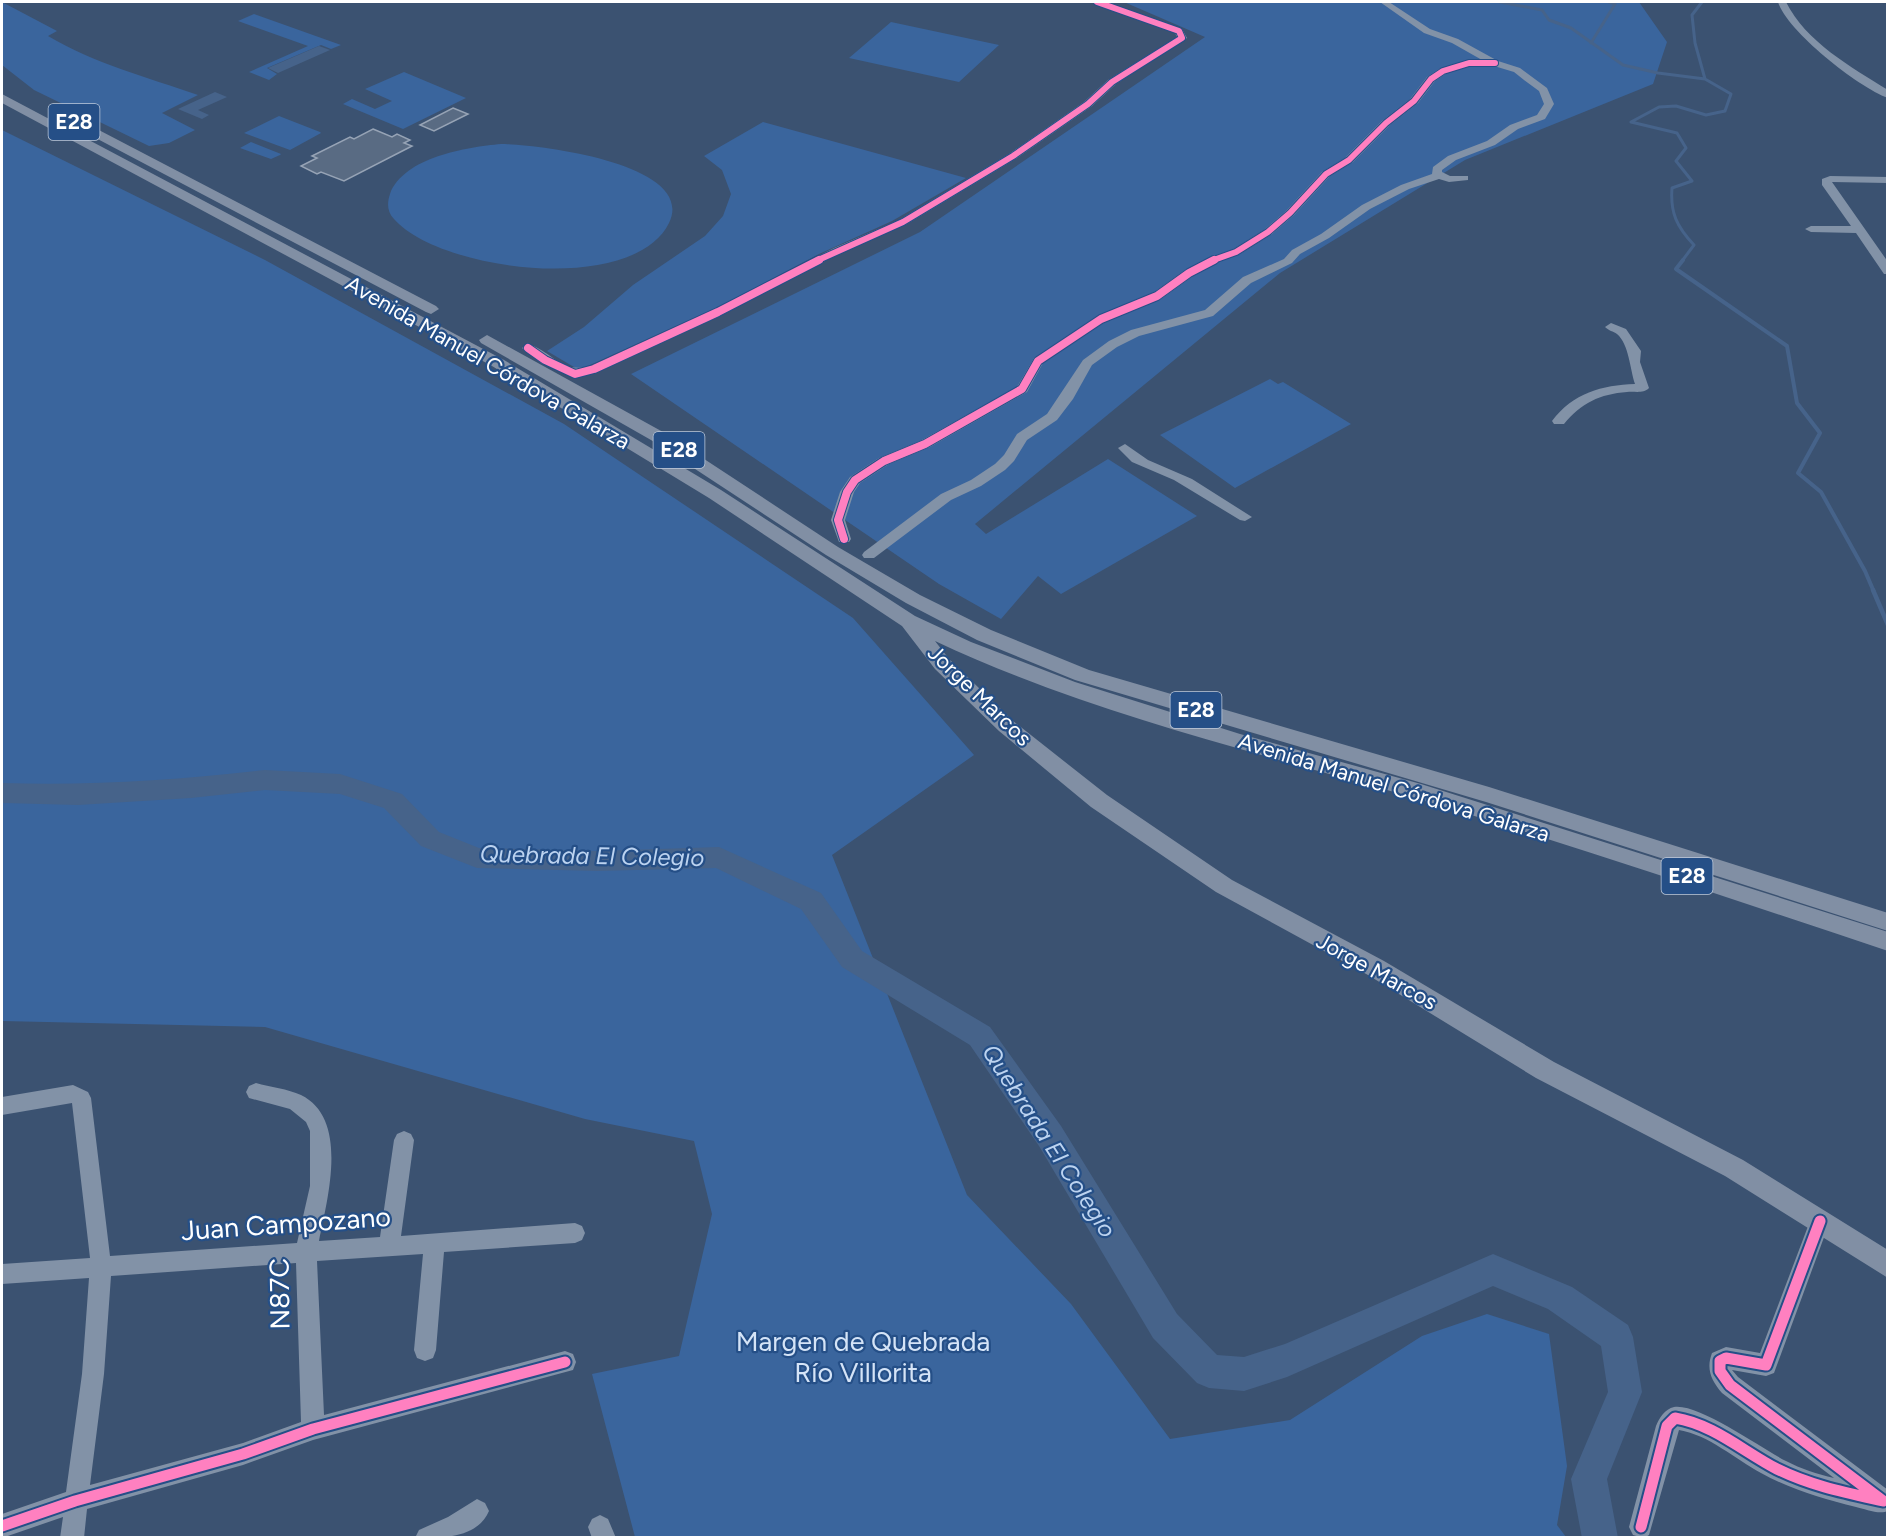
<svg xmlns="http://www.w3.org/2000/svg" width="1889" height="1539" viewBox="0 0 1889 1539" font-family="Figtree,sans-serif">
<rect width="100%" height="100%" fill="#3b5271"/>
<path fill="#3a659d" d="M2,2L57,31L48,36C95,64 147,77 198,95L162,113L195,130L169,143L149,146L34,90L2,65Z
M1124,2H1639L1667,42L1653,84L1465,160L1280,273L975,524L986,534L1108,459L1197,516L1061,594L1038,576L1001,619L939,584L631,374L920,232L1205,37Z
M254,14L341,45L331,49L321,45L267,68L277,74L269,80L249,72L308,46L238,21Z
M891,22L999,45L959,82L849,58Z
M404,72L466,98L403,129L343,104L352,99L375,109L392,101L365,89Z
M279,116L320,132L321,133L290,150L244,133Z
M763,122L966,178L892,221L819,254L720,306L579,370L547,351L584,327L633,285L705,236L723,216L731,194L722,170L704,156Z
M2,130L265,260L564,424L853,618L974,755L832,855L967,1195L1071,1304L1170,1439L1290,1420L1422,1336L1487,1314L1549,1334L1567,1466L1557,1525L1566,1537H635L592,1374L679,1356L712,1214L694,1141L585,1119L265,1027L2,1021Z
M251,142L281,154L280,155L271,159L240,148Z
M501,144C535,144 698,163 669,223C633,296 439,271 394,219C387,212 387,203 390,194C404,157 467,147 501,144Z
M1270,379L1278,384L1283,382L1351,424L1235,488L1160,435Z"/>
<path fill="#46638a" d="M319,46L330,50L278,73L268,68Z
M215,92L227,97L198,110L209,115L202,119L178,109Z"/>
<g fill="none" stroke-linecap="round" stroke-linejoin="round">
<path stroke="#46638a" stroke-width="3" d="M1500,2L1542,10L1549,20L1571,28L1623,65L1658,73L1705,79L1731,94L1725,111L1706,115L1676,106L1659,107L1631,122L1677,133L1686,148L1676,161L1692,181L1672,188C1670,213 1677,227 1694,245L1682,261
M1702,2L1692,15L1695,43L1705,79
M1591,43L1615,4L1609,2"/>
<path stroke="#46638a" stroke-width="4" d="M1683,260L1676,269L1787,346L1797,403L1820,433L1798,473L1821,492L1865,571L1874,592"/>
<path stroke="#46638a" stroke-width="4.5" d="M1873,590L1888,625"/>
<path fill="#46638a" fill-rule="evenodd" d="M265,770L340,774L402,794L439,832L479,848L597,851L719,847L821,893L862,951L990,1027L1061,1126L1177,1314L1217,1355L1244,1357L1285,1344L1493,1254L1572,1287L1628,1325L1633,1337L1642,1392L1607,1479L1618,1538H1582L1571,1479L1608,1392L1601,1346L1548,1309L1493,1286L1287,1377L1244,1391L1209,1388L1197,1383L1153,1338L1039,1146L970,1045L842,967L801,909L716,868L597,871L477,868L421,846L384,808L340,794L265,790L191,798L78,805L2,803V783C90,786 177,780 265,770Z"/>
</g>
<path fill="#596b83" stroke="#96a3b5" stroke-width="1.5" d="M453,108L468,114L434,131L420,125Z
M373,129L392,137L397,134L410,140L404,143L412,146L344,181L321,172L317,174L301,166L317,158L312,156L350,137L354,139Z"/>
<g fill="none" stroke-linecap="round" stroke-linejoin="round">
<path fill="#8292a7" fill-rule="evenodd" d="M1093,2H1104L1182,29L1187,38L1116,84L1092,106L1017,158L907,224L842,252L722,315L598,372L575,378L541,363L522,348L528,344C552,351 560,374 590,366L714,309L834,248L899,220L1009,154L1084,102L1108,80L1177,37L1175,33L1094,4Z
M1380,2H1389L1430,29L1458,39L1498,61L1520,68L1547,88L1554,104L1545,119L1518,129L1495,145L1456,160L1442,170V172L1450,176H1468V180L1449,182L1439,179L1409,189L1370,209L1329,238L1300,254L1292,263L1251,283L1213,316L1139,336L1117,347L1092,365L1073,399L1057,420L1027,440L1014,461L1005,470L981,486L951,500L874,558H864L862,555L864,552L941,494L971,480L995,464L1004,455L1017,434L1047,414L1083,360L1109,341L1131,330L1205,310L1243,277L1284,259L1292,250L1321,234L1362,205L1401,185L1432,174L1433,167L1448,156L1487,141L1510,125L1537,115L1544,104L1539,91L1524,80L1514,72L1494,66H1470L1447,73L1435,81L1418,103L1390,125L1353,162L1330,176L1294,215L1272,234L1240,254L1222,260L1193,276L1161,299L1105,322L1043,363L1027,392L930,447L889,464L860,483L854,492L845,520L851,539L849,542H839L831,520L840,492L850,477L879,458L920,441L1017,387L1034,358L1097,316L1153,293L1185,270L1214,256L1232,250L1264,230L1286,211L1322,172L1345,158L1382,121L1410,99L1427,77L1439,69L1466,61L1482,60L1452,43L1424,33Z
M1778,2H1786C1806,42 1851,67 1888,90V98C1858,87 1787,31 1778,2Z
M1830,176L1888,177V183L1832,182L1888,262V274H1884L1856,233L1811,232L1805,229L1811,226H1851L1822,185V179Z
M1611,323L1626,329L1641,351L1640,362L1649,388C1643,394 1635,391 1627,392C1600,394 1581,403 1564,424H1554L1552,421C1573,393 1602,385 1635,384C1630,369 1629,344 1617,334C1613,331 1609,331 1605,327Z
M1125,444L1148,460L1192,479L1252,517L1245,521L1240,520L1174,480L1132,462L1118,448Z
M256,1083C270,1087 288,1089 301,1095C350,1119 327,1200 319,1241L380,1237L394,1140L397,1134L404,1131L411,1134L414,1140L401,1236L575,1223L582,1226L585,1233L582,1240L575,1243L444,1252L436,1350L433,1358L425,1361L417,1358L414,1350L423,1254L317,1261L324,1415L565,1351L573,1354L576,1362L573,1370L313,1440L243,1465L87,1509L84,1538H60L63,1517L2,1538V1514L66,1492L82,1374L89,1278L2,1284V1264L90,1258L72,1103L2,1115V1097L73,1085L88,1092L91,1098L110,1256L297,1243L310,1186V1131L306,1122L290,1109L249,1098L246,1092L249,1086ZM296,1263L301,1422L243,1443L90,1485L104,1374L111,1276Z
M1820,1211L1827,1214L1830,1221L1774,1373L1766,1376L1732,1370L1738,1377L1888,1490V1511C1879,1515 1865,1509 1856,1507C1823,1499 1790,1489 1761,1473C1735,1459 1709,1435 1679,1430L1649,1535L1644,1538L1633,1535L1629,1527L1656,1426C1659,1418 1665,1409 1674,1407C1699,1403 1762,1449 1786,1461C1801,1469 1817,1474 1834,1478L1722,1393C1711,1380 1706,1369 1712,1353L1726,1347L1760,1353L1810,1221L1813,1214Z
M477,1499L485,1503L489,1511C477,1539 441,1538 415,1538L419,1530L448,1517Z
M600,1515L608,1519L616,1538H592L588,1527L592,1519Z"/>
<path fill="#818fa4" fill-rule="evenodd" d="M2,94L504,360L721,490L915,616L971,642L1075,682L1240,734L1421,784L1888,932V951C1732,899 1576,846 1418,799C1256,752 1088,713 935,641L949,659L1013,721L1107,795L1232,880L1384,961L1554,1062L1743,1160L1888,1250V1278L1725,1176L1536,1078L1368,975L1216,892L1091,807L999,731L935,669L902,626L709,498L492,366L2,103Z
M95,128L436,306L439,309L431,314L426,312L90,135L88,132Z
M487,335L663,432L838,547L920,595L991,630L1089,670L1489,787L1888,913V931L1486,802L1075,680L977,640L906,603L826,555L651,440L481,343L479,340Z"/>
<g stroke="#254f87" stroke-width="8">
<path id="cycleway-far2" d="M816,261L903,222L1013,156L1088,104L1112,82L1182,38L1179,31L1097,2
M1211,261L1236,252L1268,232L1290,213L1326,174L1349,160L1386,123L1414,101L1431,79L1443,71L1469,63H1495"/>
</g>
<g stroke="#254f87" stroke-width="10">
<path id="cycleway-far1" d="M528,348L545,360L575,374L594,369L718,312L819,260
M844,539L838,520L847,492L855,480L884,461L925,444L1022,389L1038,361L1101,319L1157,296L1189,273L1214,260"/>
</g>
<g stroke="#254f87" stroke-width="15">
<path id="cycleway" d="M2,1526L75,1501L243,1454L313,1429L565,1362
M1641,1527L1667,1426L1675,1418C1713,1424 1744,1452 1777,1469C1811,1486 1847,1493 1883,1501L1730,1385L1720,1371V1361L1726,1358L1766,1365L1820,1221"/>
</g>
<use href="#cycleway-far2" stroke="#ff80c0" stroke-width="6"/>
<use href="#cycleway-far1" stroke="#ff80c0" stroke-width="8"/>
<use href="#cycleway" stroke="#ff80c0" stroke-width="11"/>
</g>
<g text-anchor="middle" stroke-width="4.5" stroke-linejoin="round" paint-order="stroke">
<g fill="#254f87" stroke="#becadb" stroke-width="1.5">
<rect x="48.5" y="104" width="51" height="36" rx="4.5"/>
<rect x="653.5" y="432" width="51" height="36" rx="4.5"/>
<rect x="1170.5" y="692" width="51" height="36" rx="4.5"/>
<rect x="1661.5" y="858" width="51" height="36" rx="4.5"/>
</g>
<g font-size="21" font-weight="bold" fill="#fff">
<text x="74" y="129">E28</text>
<text x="679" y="457">E28</text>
<text x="1196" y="717">E28</text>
<text x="1687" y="883">E28</text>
</g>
<g font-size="22" fill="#fff" stroke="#254f87">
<text transform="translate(488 362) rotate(30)" y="8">Avenida Manuel Córdova Galarza</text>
<text transform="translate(980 695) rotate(44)" y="8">Jorge Marcos</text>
<text transform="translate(1394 787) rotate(17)" y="8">Avenida Manuel Córdova Galarza</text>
<text transform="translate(1377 971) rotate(29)" y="8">Jorge Marcos</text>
</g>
<g font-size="24" font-style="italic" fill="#bcd3f0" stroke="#254f87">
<text transform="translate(592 856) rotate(1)" y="8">Quebrada El Colegio</text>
<text transform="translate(1049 1141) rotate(57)" y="8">Quebrada El Colegio</text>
</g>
<g font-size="27" fill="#fff" stroke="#254f87">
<text transform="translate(286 1224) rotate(-4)" y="9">Juan Campozano</text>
<text transform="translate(280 1294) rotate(-91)" y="9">N87C</text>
</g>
<g font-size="27" fill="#d5e4f7" stroke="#254f87">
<text x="863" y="1351">Margen de Quebrada<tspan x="863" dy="31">Río Villorita</tspan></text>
</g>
</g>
<rect width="1889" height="1539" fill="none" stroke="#ffffff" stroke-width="6"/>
</svg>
